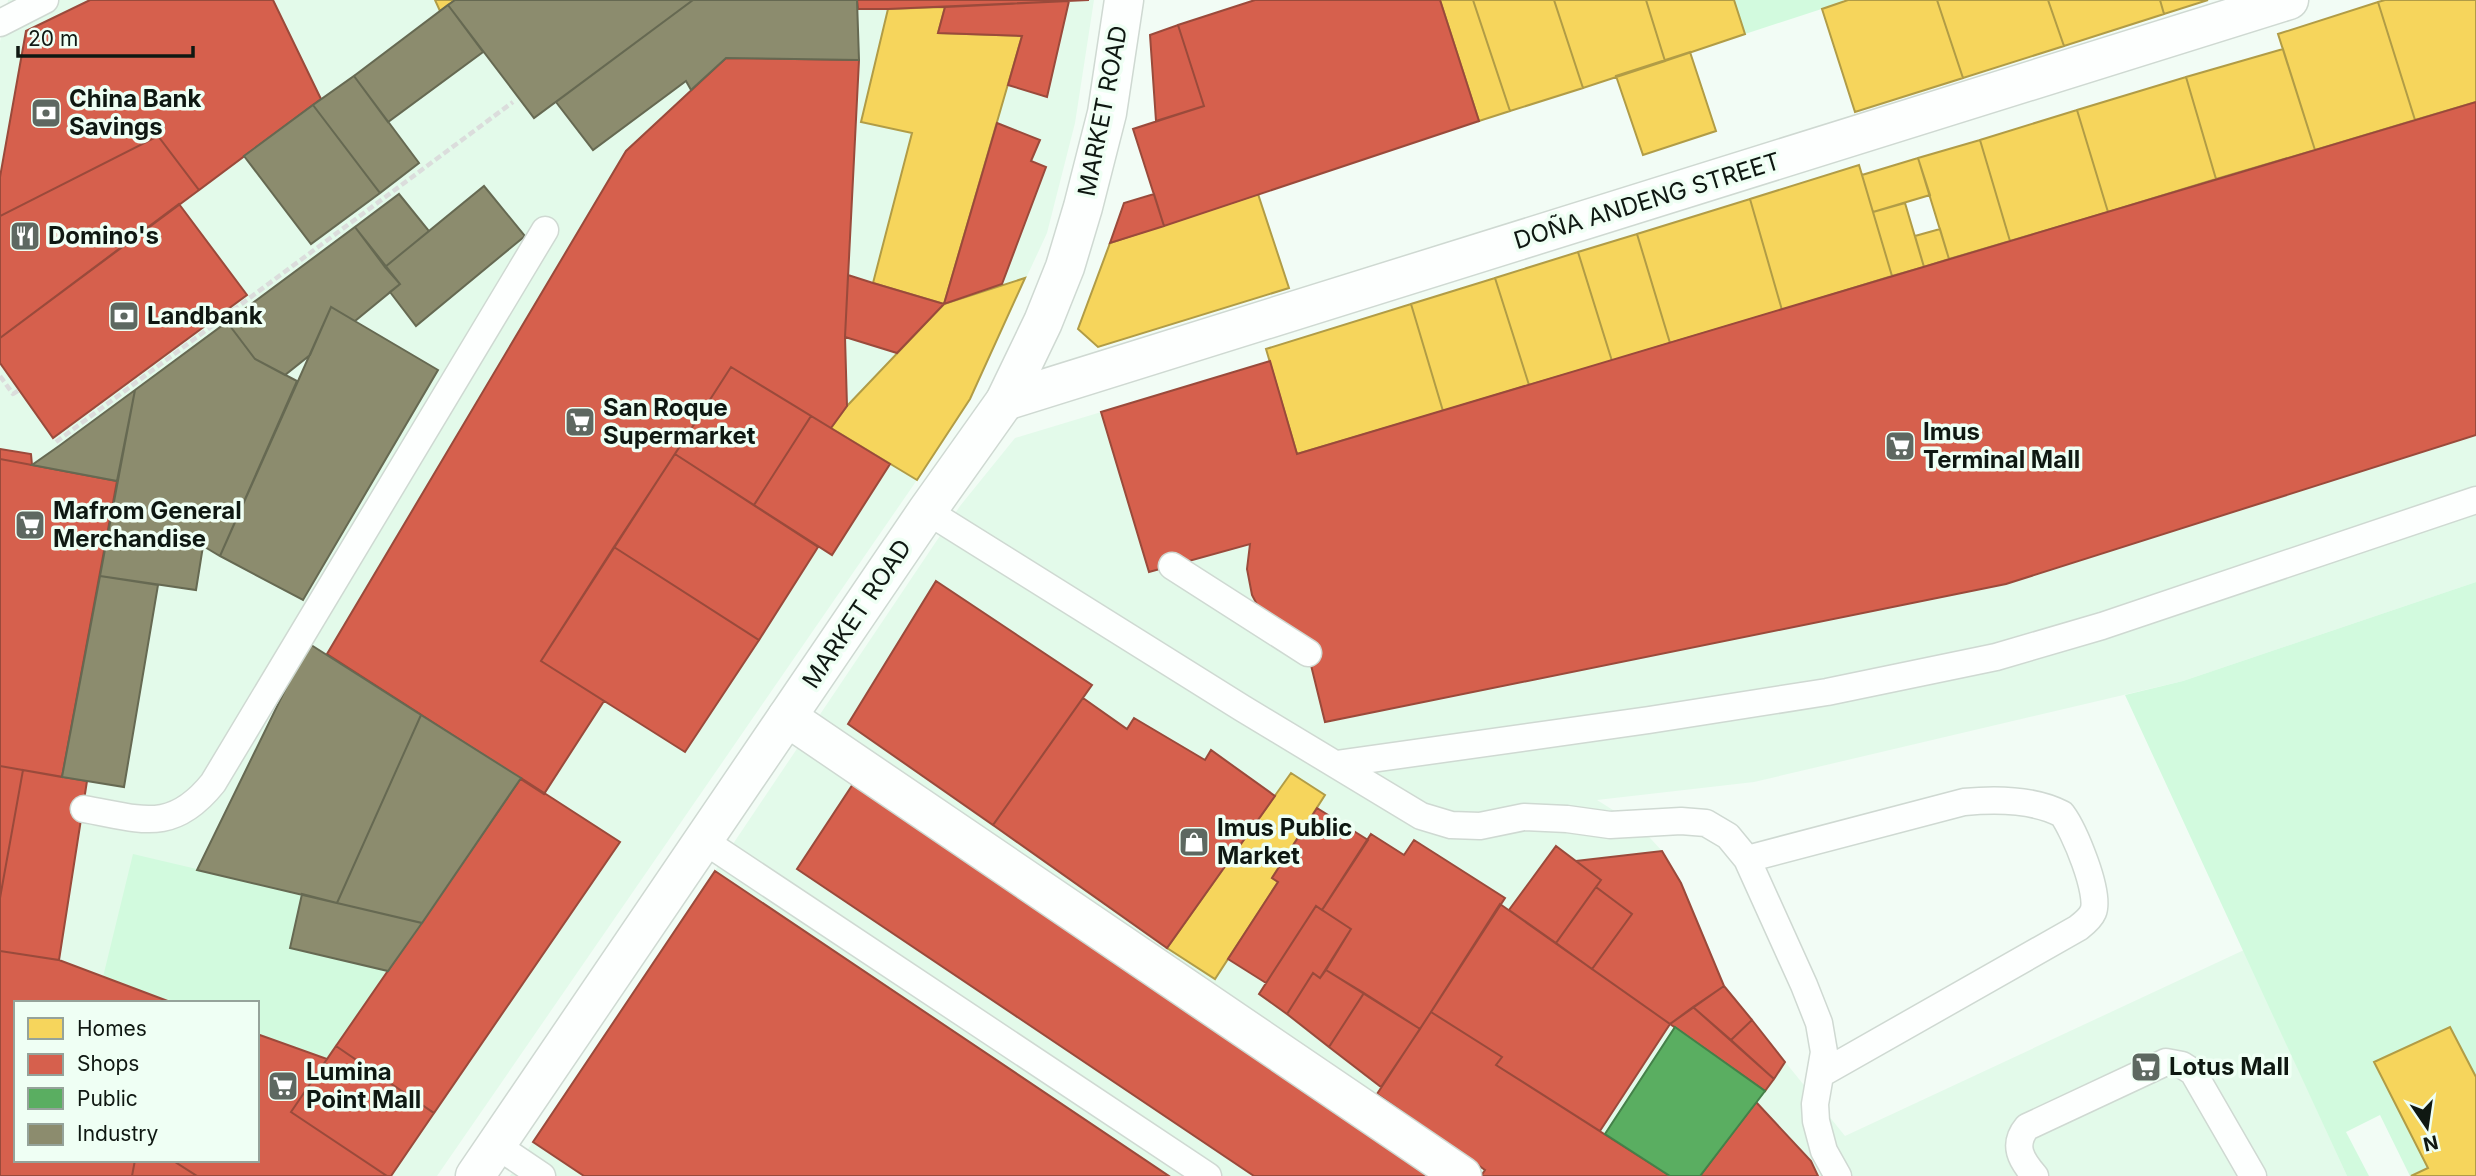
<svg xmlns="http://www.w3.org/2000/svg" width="2476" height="1176" viewBox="0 0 2476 1176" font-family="Inter,sans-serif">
<rect width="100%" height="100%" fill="#f2fcf5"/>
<path fill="#e3faea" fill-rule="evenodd" d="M8,0H1094L1075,123L1047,233L970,399L917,480L437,1176H0V42ZM16,1003H257V1160H16Z
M2476,102V582L2183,681L1754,782L1597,800L1640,827L1662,851L1681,883L1724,986L1845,1136L2244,950L2347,1176H510L960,506L1015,438L1270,361H1612Z"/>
<path fill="#d2fade" d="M1734,0H1843V2L1745,34Z
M2476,582V1077L2449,1027L2375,1062L2428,1168L2410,1176L2380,1115L2346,1132L2369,1176H2347L2125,695L2183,681Z
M133,854L302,894L290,948L388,971L327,1059L257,1034V1003H173L103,977Z"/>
<path fill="#f6d55c" stroke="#b19c46" stroke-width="2" d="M435,0H455L440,11Z
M1440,0H1473L1510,111L1479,121Z
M1473,0H1554L1583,88L1510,111Z
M1554,0H1646L1665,61L1583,88Z
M1646,0H1734L1745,34L1665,61Z
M1848,0H1937L1963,78L1855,112L1822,9Z
M1937,0H2048L2064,46L1963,78Z
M2048,0H2160L2164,14L2064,46Z
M2160,0H2208L2164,14Z
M2385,0H2476V102L2415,120L2378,2Z
M2378,2L2415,120L2315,150L2278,34Z
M945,7L938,33L1022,36L944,304L873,283L912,133L861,122L888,9Z
M2283,49L2315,150L2216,179L2186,77Z
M1690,52L1716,131L1643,155L1616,76Z
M2186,77L2216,179L2108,212L2077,110Z
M2077,110L2108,212L2010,241L1980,140Z
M1980,140L2010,241L1949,259L1918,158Z
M1918,158L1930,195L1873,212L1862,175Z
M1859,165L1892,276L1782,310L1750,199Z
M1258,194L1289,288L1098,347L1078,329L1110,243Z
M1750,199L1782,310L1670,343L1637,234Z
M1905,203L1924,267L1892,276L1873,212Z
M1940,229L1949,259L1924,267L1915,236Z
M1637,234L1670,343L1612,361L1578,252Z
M1578,252L1612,361L1529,385L1495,278Z
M1025,278L970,399L917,480L831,428L847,406L944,304Z
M1495,278L1529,385L1443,411L1411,304Z
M1411,304L1443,411L1297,454L1266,349Z
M1291,773L1325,795L1272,878L1278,882L1215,979L1167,948Z
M2450,1027L2476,1077V1176H2411L2428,1168L2374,1062Z"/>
<path fill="#d6604d" stroke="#9a4a3b" stroke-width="2" d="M90,0H273L321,99L199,190L158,136L0,216V177L26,31Z
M857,0H1089L888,9H858Z
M1255,0H1440L1479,121L1164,226L1133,129L1204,106L1178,25Z
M1069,1L1047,97L1008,85L1022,36L938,33L945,7Z
M1178,25L1204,106L1156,121L1150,35Z
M726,58L859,60L845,337L847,406L831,428L731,367L541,661L604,701L544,794L327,654L626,151Z
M2476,102V435L2006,584L1325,722L1308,653L1264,618L1252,595L1247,569L1250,544L1149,572L1101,412L1270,361L1297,454Z
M997,123L1040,140L1031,161L1046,167L1002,284L944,304Z
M158,136L199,190L0,338V216Z
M1154,194L1164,226L1110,243L1124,203Z
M179,204L247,295L53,438L0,363V338Z
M848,275L873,283L944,304L897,353L845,337Z
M731,367L811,416L754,505L675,454Z
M811,416L890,464L832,555L754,505Z
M0,449L31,454L32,465L0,459Z
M675,454L818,547L759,640L614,547Z
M0,459L117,481L62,777L0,766Z
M614,547L759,640L685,752L541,661Z
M936,581L1092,685L993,825L848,724Z
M1083,698L1127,729L1134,718L1205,760L1211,750L1275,796L1167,948L993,825Z
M0,766L23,770L0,898Z
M23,770L87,781L59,960L0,951V898Z
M521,778L620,842L434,1113L336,1046Z
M857,778L1446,1176H1254L797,869Z
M1317,808L1368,840L1322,910L1316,906L1266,983L1228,959L1278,882L1272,878Z
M1371,834L1404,855L1414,840L1505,898L1420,1029L1326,970L1351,929L1322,910Z
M1556,846L1601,880L1556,943L1509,910Z
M1662,851L1681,883L1724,986L1670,1024L1592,969L1632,914L1596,887L1601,880L1576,861Z
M715,871L1169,1176H584L533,1142Z
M1596,887L1632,914L1592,969L1556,943Z
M1500,904L1670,1024L1600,1131L1496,1065L1502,1057L1431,1012Z
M1316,906L1351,929L1320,978L1313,973L1287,1014L1259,994Z
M0,951L59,960L173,1003H16V1160H135L132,1176H0Z
M1326,970L1364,993L1329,1047L1287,1014L1313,973L1320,978Z
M1724,986L1752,1020L1731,1040L1693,1007Z
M1364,993L1420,1029L1381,1087L1329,1047Z
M1693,1007L1774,1079L1765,1091L1670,1024Z
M1431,1012L1502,1057L1496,1065L1670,1176H1481L1485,1170L1377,1094Z
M1752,1020L1785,1062L1774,1079L1731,1040Z
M257,1034L327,1059L291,1112L387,1176H197L172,1160H257Z
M336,1046L434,1113L391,1176H387L291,1112Z
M1756,1102L1811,1161L1818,1176H1700Z
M135,1160H172L197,1176H132Z"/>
<path fill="#5aae61" stroke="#448149" stroke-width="2" d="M1675,1027L1765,1091L1700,1176H1670L1605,1134Z"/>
<path fill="#8c8c6e" stroke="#666952" stroke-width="2" d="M455,0H693L534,118L448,5Z
M693,0H857L859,60L726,58L691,90L686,81L593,150L556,102Z
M448,5L483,52L388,122L354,76Z
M354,76L419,163L380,193L313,105Z
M313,105L380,193L311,244L244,156Z
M484,186L525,236L416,326L390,292L400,284L385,267Z
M399,194L429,231L385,267L355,227Z
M355,227L400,284L355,321L331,307L310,355L285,375L255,359L227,322Z
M331,307L438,370L303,600L220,556Z
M227,322L255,359L297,381L220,556L203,546L196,590L100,576L135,390Z
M135,390L117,481L32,465L59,446Z
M100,576L158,585L124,787L62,777Z
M308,643L421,715L337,903L197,870Z
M421,715L521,778L422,923L337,903Z
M302,894L337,903L422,923L388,971L290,948Z"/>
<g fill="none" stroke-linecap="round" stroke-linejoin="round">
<g stroke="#cfd9d2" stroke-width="29">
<path id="lane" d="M0,23L45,0
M927,511L1242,708L1421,816L1451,825L1480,826L1524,817L1567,819L1610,825L1681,821L1706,823L1728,836L1747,859L1804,985L1819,1023L1824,1052L1815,1104L1816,1121L1824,1151L1838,1176
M1172,566L1308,653
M1336,764L1649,720L1827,692L1996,657L2102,626L2476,500
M84,809C141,819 172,834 213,783L545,230
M703,840L1208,1176
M1747,859L1964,802C1995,799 2033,799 2062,814C2074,830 2101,894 2093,912C2090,919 2083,924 2078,928L1821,1074
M496,1145L542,1176
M2035,1176C2021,1160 2012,1145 2027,1127L2166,1062L2182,1065L2193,1072L2253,1176"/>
</g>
<g stroke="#cfd9d2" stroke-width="41">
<path id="street" d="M1005,401L2289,0
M787,717L1462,1176"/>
</g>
<g stroke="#cfd9d2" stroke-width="41">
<path id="secondary" d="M475,1176L927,511L1005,401L1043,322L1065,267L1083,207L1107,113L1124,0"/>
</g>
<path stroke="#dbdddc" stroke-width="4.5" stroke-dasharray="7 3.5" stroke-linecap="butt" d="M0,376L13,394L19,390
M56,442L513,102"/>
<use href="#lane" stroke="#fdfffe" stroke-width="26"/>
<use href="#street" stroke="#fdfffe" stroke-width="38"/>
<use href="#secondary" stroke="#fdfffe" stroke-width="38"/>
</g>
<defs>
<g id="bank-square" transform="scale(1.575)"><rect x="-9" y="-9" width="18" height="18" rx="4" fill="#5e6861" stroke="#effff4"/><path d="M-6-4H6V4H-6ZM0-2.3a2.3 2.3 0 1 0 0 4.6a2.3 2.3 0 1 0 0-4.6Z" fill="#fff"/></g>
<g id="restaurant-square" transform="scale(1.575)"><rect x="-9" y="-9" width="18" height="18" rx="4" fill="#5e6861" stroke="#effff4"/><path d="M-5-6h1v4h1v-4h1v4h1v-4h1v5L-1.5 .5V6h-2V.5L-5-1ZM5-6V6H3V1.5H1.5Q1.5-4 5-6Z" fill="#fff"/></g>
<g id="supermarket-square" transform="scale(1.575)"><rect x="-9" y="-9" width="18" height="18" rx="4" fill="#5e6861" stroke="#effff4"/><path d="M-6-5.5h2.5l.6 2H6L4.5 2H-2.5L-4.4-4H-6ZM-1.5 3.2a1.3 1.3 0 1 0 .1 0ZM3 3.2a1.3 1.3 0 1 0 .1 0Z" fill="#fff"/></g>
<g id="shop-square" transform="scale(1.575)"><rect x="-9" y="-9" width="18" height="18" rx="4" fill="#5e6861" stroke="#effff4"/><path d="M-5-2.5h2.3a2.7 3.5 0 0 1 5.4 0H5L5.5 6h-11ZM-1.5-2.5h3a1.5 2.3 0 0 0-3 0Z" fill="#fff"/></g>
</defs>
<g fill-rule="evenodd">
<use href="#bank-square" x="46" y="113"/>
<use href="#restaurant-square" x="25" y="236"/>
<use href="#bank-square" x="124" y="316"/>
<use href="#supermarket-square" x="580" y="422"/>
<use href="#supermarket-square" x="1900" y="446"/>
<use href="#supermarket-square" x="30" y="525"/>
<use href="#shop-square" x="1194" y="842"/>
<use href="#supermarket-square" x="2146" y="1067"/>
<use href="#supermarket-square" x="283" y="1086"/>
</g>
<g text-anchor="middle" stroke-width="7" stroke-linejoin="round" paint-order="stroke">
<g font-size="24" font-weight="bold" fill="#0f1812" stroke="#effff4" text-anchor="start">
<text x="69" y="107">China Bank<tspan x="69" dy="28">Savings</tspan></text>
<text x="48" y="244">Domino's</text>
<text x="147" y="324">Landbank</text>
<text x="603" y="416">San Roque<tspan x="603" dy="28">Supermarket</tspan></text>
<text x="1923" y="440">Imus<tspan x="1923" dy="28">Terminal Mall</tspan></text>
<text x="53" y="519">Mafrom General<tspan x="53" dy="28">Merchandise</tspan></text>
<text x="1217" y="836">Imus Public<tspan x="1217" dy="28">Market</tspan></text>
<text x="2169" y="1075">Lotus Mall</text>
<text x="306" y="1080">Lumina<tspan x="306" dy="28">Point Mall</tspan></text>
</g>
<g font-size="24" fill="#0f1812" stroke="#effff4">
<text transform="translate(1103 111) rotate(-79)" y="8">MARKET ROAD</text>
<text transform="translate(1647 201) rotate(-17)" y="8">DOÑA ANDENG STREET</text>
<text transform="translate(857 614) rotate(-56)" y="8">MARKET ROAD</text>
</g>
</g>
<rect x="14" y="1001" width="245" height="161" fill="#effff4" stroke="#95a39a" stroke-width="2"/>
<rect x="28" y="1018" width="35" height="21" fill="#f6d55c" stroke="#95a39a" stroke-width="2"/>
<text x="77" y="1036" font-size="21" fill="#0f1812">Homes</text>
<rect x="28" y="1054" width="35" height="21" fill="#d6604d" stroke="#95a39a" stroke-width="2"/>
<text x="77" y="1071" font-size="21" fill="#0f1812">Shops</text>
<rect x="28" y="1088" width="35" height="21" fill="#5aae61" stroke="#95a39a" stroke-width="2"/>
<text x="77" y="1106" font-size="21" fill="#0f1812">Public</text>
<rect x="28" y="1124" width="35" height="21" fill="#8c8c6e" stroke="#95a39a" stroke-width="2"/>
<text x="77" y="1141" font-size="21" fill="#0f1812">Industry</text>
<g transform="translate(2427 1127) rotate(167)" stroke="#effff4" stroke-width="5" paint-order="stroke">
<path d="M0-5L12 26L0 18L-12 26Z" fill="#0f1812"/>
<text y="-10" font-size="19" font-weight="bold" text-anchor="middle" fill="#0f1812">N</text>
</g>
<path d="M18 46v10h175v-10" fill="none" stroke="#0f1812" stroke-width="3.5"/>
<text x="28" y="46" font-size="21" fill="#0f1812" stroke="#effff4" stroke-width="5" paint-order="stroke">20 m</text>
</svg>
